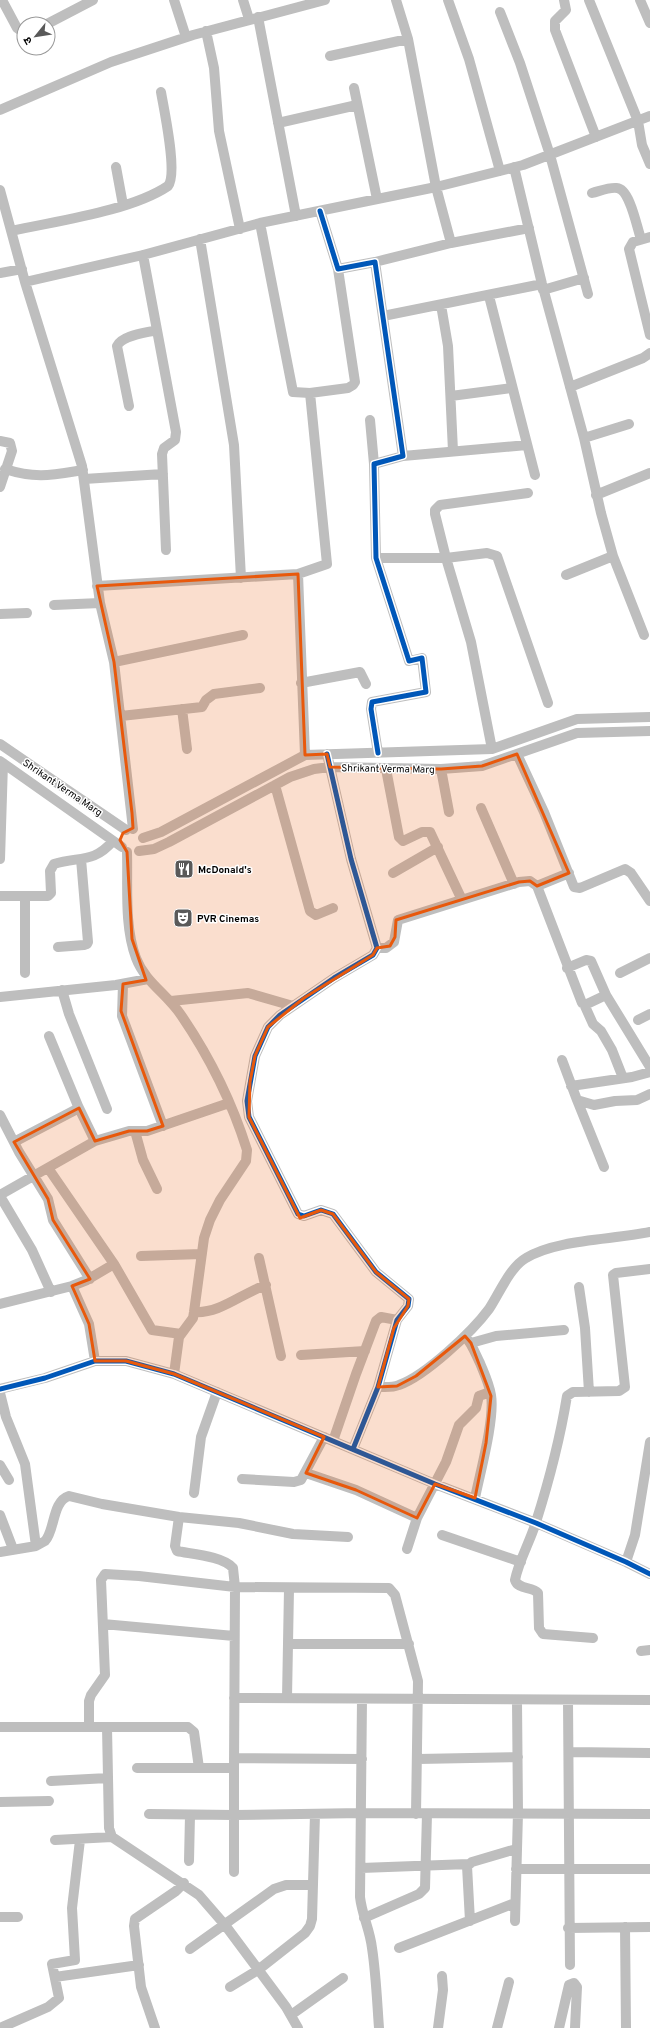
<svg xmlns="http://www.w3.org/2000/svg" width="650" height="2028" viewBox="0 0 650 2028" font-family="Overpass,'Noto Sans Devanagari',sans-serif">
<rect width="100%" height="100%" fill="#fff"/>
<g fill="none" stroke-linecap="round" stroke-linejoin="round">
<path stroke="#bebebe" stroke-width="10" d="M2,0L17,28L24,33
M174,0L186,37
M243,0L249,19
M448,0L469,59L500,171
M564,0L566,10L555,21V30L596,137
M589,0L638,121L642,145L650,164
M640,0L650,23
M500,12L520,63L550,155L588,294
M258,17L296,216
M47,24L93,0
M206,31L214,68L219,131L240,229
M330,56L408,39
M354,88L377,199
M0,110L111,62L193,35L325,0
M278,123L357,105
M116,167L123,205
M514,167L542,284L584,438L601,513L613,556L644,635
M0,190L25,282L82,466L100,603L114,662L133,829
M592,193C600,191 609,187 617,188C630,189 637,228 641,239
M320,211L338,269L375,262L403,456L374,464L376,558L409,661L422,658L426,692L372,702L371,709L378,753
M260,223L293,392L310,393L327,564L298,574L305,755
M12,231C56,221 131,211 168,186C178,174 164,110 161,92
M650,237L633,242L629,249L650,335
M200,239L234,445L241,578
M451,243L529,228
M143,255L176,432L175,440L164,448L162,454L166,550
M375,262L451,243L436,187L408,39L396,0
M0,273L22,269
M25,282L143,255L260,223L436,187L523,165L650,116
M543,290L584,278
M489,296L535,475
M441,305L448,346L453,451
M383,316L542,284
M570,387L643,358L650,353
M310,393L348,388L353,385L355,382L338,269
M451,396L512,388
M129,406L117,346C122,335 146,333 157,330
M370,420L374,464
M584,438L629,424
M0,441L10,443L12,451L0,487
M403,456L527,445
M5,469C36,479 52,475 83,470
M84,479L163,474
M528,493L440,505L435,510V514L446,558L487,553L497,556L548,703
M596,495L650,473
M376,558H446L471,642L492,749
M566,575L613,556
M97,586L298,574
M54,605L100,603
M0,614L27,613
M114,662L243,635
M301,683L360,672L366,684
M182,709L187,749
M121,716L202,707L206,700L214,694L260,688
M0,744L126,830
M327,754L351,859L377,948L373,955L334,978L280,1015L268,1027L255,1056L247,1101L249,1117L298,1214L304,1216L321,1210L333,1214L376,1272L409,1299L408,1306L397,1320L378,1387L353,1449
M517,754L544,812L574,887L580,888L625,869L631,873L650,901
M0,761L122,847
M386,769L399,837L403,841L422,832H430L462,900
M441,769L449,812
M275,785L310,911L316,915L333,908
M481,808L514,884
M143,838L161,832L305,755L492,749L577,719L650,717
M139,851L154,849L169,842L290,777L314,769L330,767L441,769L482,766L577,733L650,731
M127,852C128,886 124,926 136,958C145,982 167,994 181,1015C209,1056 232,1102 247,1150L246,1161L220,1200L210,1220L204,1238L194,1312L193,1318L179,1337L174,1374
M0,859L3,763
M393,873L438,847
M537,886L569,873
M0,896H48L51,893L50,871L54,864C79,856 93,864 113,841
M58,947L84,945L87,944L88,942L81,859
M377,948H386L394,942L398,920L519,882L530,881L537,886L582,1003L587,1004L606,995
M567,968L586,960L591,961L606,995L650,1067
M25,973V896
M620,973L650,958
M123,984L122,1016L163,1126
M62,990L69,1014L107,1109
M0,997L116,985L148,979
M171,1001L248,993L293,1006
M584,1004L593,1024L601,1031L612,1050L623,1078
M638,1020L650,1014
M49,1036L78,1106L95,1141
M562,1060L577,1100
M571,1086L632,1077L650,1072
M0,1115L19,1152L48,1199L53,1220L90,1279
M135,1131L143,1160L157,1189
M14,1142L79,1108
M604,1167L577,1100L594,1105L615,1101L637,1100L650,1094
M48,1168L114,1264L152,1330L181,1334
M0,1195L95,1141L129,1131H147L229,1103
M0,1196L32,1250L51,1292
M141,1256L201,1254
M259,1258L281,1356
M72,1286L89,1324L95,1361
M579,1287L585,1328L589,1392
M0,1304L72,1286L87,1280L114,1264
M194,1312C220,1314 242,1293 266,1285
M465,1336C472,1344 475,1353 480,1363C484,1373 489,1383 491,1395C495,1419 480,1473 475,1498
M471,1343L496,1336L564,1330
M301,1355L365,1351
M378,1387C385,1387 392,1388 399,1385C425,1376 472,1332 489,1309C499,1294 510,1267 526,1258C557,1239 613,1240 650,1232
M0,1389L45,1378L95,1361H126L174,1374L435,1484L536,1523L626,1562L650,1574
M0,1393L6,1417L25,1464L36,1546
M333,1441L356,1374L376,1321L381,1317L397,1320
M0,1465L9,1480
M306,1473L356,1490L417,1518
M242,1479L294,1482L301,1480L324,1437
M194,1493L201,1437L217,1392
M0,1515L13,1549
M179,1517L175,1546L177,1551C191,1554 223,1556 233,1568L235,1587L234,1768
M442,1535L521,1562
M407,1549L417,1518L446,1462L459,1425L476,1408L479,1396L490,1392
M0,1552L36,1546L45,1541C55,1531 52,1501 69,1496L102,1504L179,1517L239,1523L293,1534L348,1537
M626,1562L635,1535L650,1442
M103,1624L234,1636
M593,1638L543,1634L539,1628L538,1593C532,1586 518,1590 515,1580C519,1560 530,1542 536,1522C549,1481 560,1439 567,1396L573,1392L619,1391L625,1387L613,1275L616,1273L650,1269
M288,1644H409
M641,1651L650,1650
M234,1698L650,1700
M287,1698L289,1589
M362,1699L360,1897C362,1915 370,1930 372,1948C376,1974 377,2001 379,2028
M568,1701L570,1965
M0,1727H188L194,1732L199,1768H234V1815L149,1814
M89,1727V1701L91,1695L105,1675L101,1580L105,1574L139,1576L235,1587L389,1588L395,1595L418,1681L416,1814
M107,1727L109,1828L112,1837L199,1895L225,1925L286,2007L298,2028
M569,1752L650,1753
M234,1758L362,1759
M418,1759L518,1757
M137,1768H199
M51,1781L108,1778
M0,1802L49,1801
M55,1840L112,1837
M189,1861L190,1815
M361,1868L469,1864
M516,1869H650
M234,1872V1815L362,1813L650,1814
M0,1917H18
M364,1918L419,1894L425,1888L427,1814
M470,1921L467,1866L472,1862L516,1849
M515,1921L518,1813L517,1701
M625,1927L626,2028
M568,1928L650,1927
M399,1948L515,1903
M190,1949L274,1889L286,1885H313
M55,1977L139,1965
M230,1987L258,1970L305,1933L310,1926L312,1919L315,1814
M291,2015L343,1978
M0,2028L48,2007L59,1998L52,1964L75,1960L72,1908L80,1840
M155,2028L141,1987L134,1926L135,1919L176,1891L184,1883
M438,2028L443,1990L442,1976
M497,2028L509,1982
M559,2028L569,1985L574,1983L577,1987L575,2028"/>
<g stroke="#fff" stroke-width="8">
<path id="cycleway" d="M320,211L338,269L375,262L403,456L374,464L376,558L409,661L422,658L426,692L372,702L371,709L378,753
M327,754L351,859L377,948L373,955L334,978L280,1015L268,1027L255,1056L247,1101L249,1117L298,1214L304,1216L321,1210L333,1214L376,1272L409,1299L408,1306L397,1320L378,1387L353,1449
M0,1389L45,1378L95,1361H126L174,1374L435,1484L536,1523L626,1562L650,1574"/>
</g>
<use href="#cycleway" stroke="#0057b8" stroke-width="5"/>
</g>
<path fill="#e8590c" fill-opacity="0.2" stroke="#e8590c" stroke-width="3" stroke-linejoin="round" d="M298,574L305,755L327,754L330,767L441,769L482,766L517,754L569,873L537,886L530,881L519,882L396,920L395,937L390,946L377,948L373,955L304,998L268,1027L255,1056L250,1082L249,1117L300,1218L321,1210L333,1214L376,1272L409,1299L408,1306L394,1328L378,1387L397,1386L416,1376L465,1336L471,1343L491,1396L486,1443L475,1498L435,1484L417,1518L356,1490L306,1473L324,1437L174,1374L126,1361H95L89,1324L72,1286L90,1279L53,1220L48,1199L14,1142L79,1108L95,1141L129,1131H147L163,1126L121,1011L123,984L146,980L132,939L127,852L120,840L123,833L133,828L132,813L114,662L97,586Z"/>
<defs>
<g id="restaurant-square" transform="scale(1)"><rect x="-9" y="-9" width="18" height="18" rx="4" fill="#595959" stroke="#fff"/><path d="M-5-6h1v4h1v-4h1v4h1v-4h1v5L-1.5 .5V6h-2V.5L-5-1ZM5-6V6H3V1.5H1.5Q1.5-4 5-6Z" fill="#fff"/></g>
<g id="theatre-square" transform="scale(1)"><rect x="-9" y="-9" width="18" height="18" rx="4" fill="#595959" stroke="#fff"/><path d="M-5-5.5Q0-4 5-5.5V0Q5 5 0 6Q-5 5-5 0ZM-3.3-2.5H-1v1.5H-3.3ZM1-2.5H3.3v1.5H1ZM-2.8 1Q0 5.5 2.8 1Z" fill="#fff"/></g>
</defs>
<g fill-rule="evenodd">
<use href="#restaurant-square" x="184" y="869"/>
<use href="#theatre-square" x="183" y="918"/>
</g>
<g text-anchor="middle" stroke-width="3" stroke-linejoin="round" paint-order="stroke">
<g font-size="10" fill="#000" stroke="#fff">
<text transform="translate(388 768) rotate(1)" y="4">Shrikant Verma Marg</text>
<text transform="translate(63 787) rotate(34)" y="4">Shrikant Verma Marg</text>
</g>
<g font-size="10" font-weight="bold" fill="#000" stroke="#fff" text-anchor="start">
<text x="198" y="873">McDonald's</text>
<text x="197" y="922">PVR Cinemas</text>
</g>
</g>
<g transform="translate(36 36) rotate(240)"><circle r="19" fill="#ffffff" stroke="#999999"/>
<path d="M0-3L7 15L0 10L-7 15Z" fill="#595959"/>
<text y="-6" font-size="11" font-weight="bold" text-anchor="middle" fill="#000000">उ</text>
</g>
</svg>
